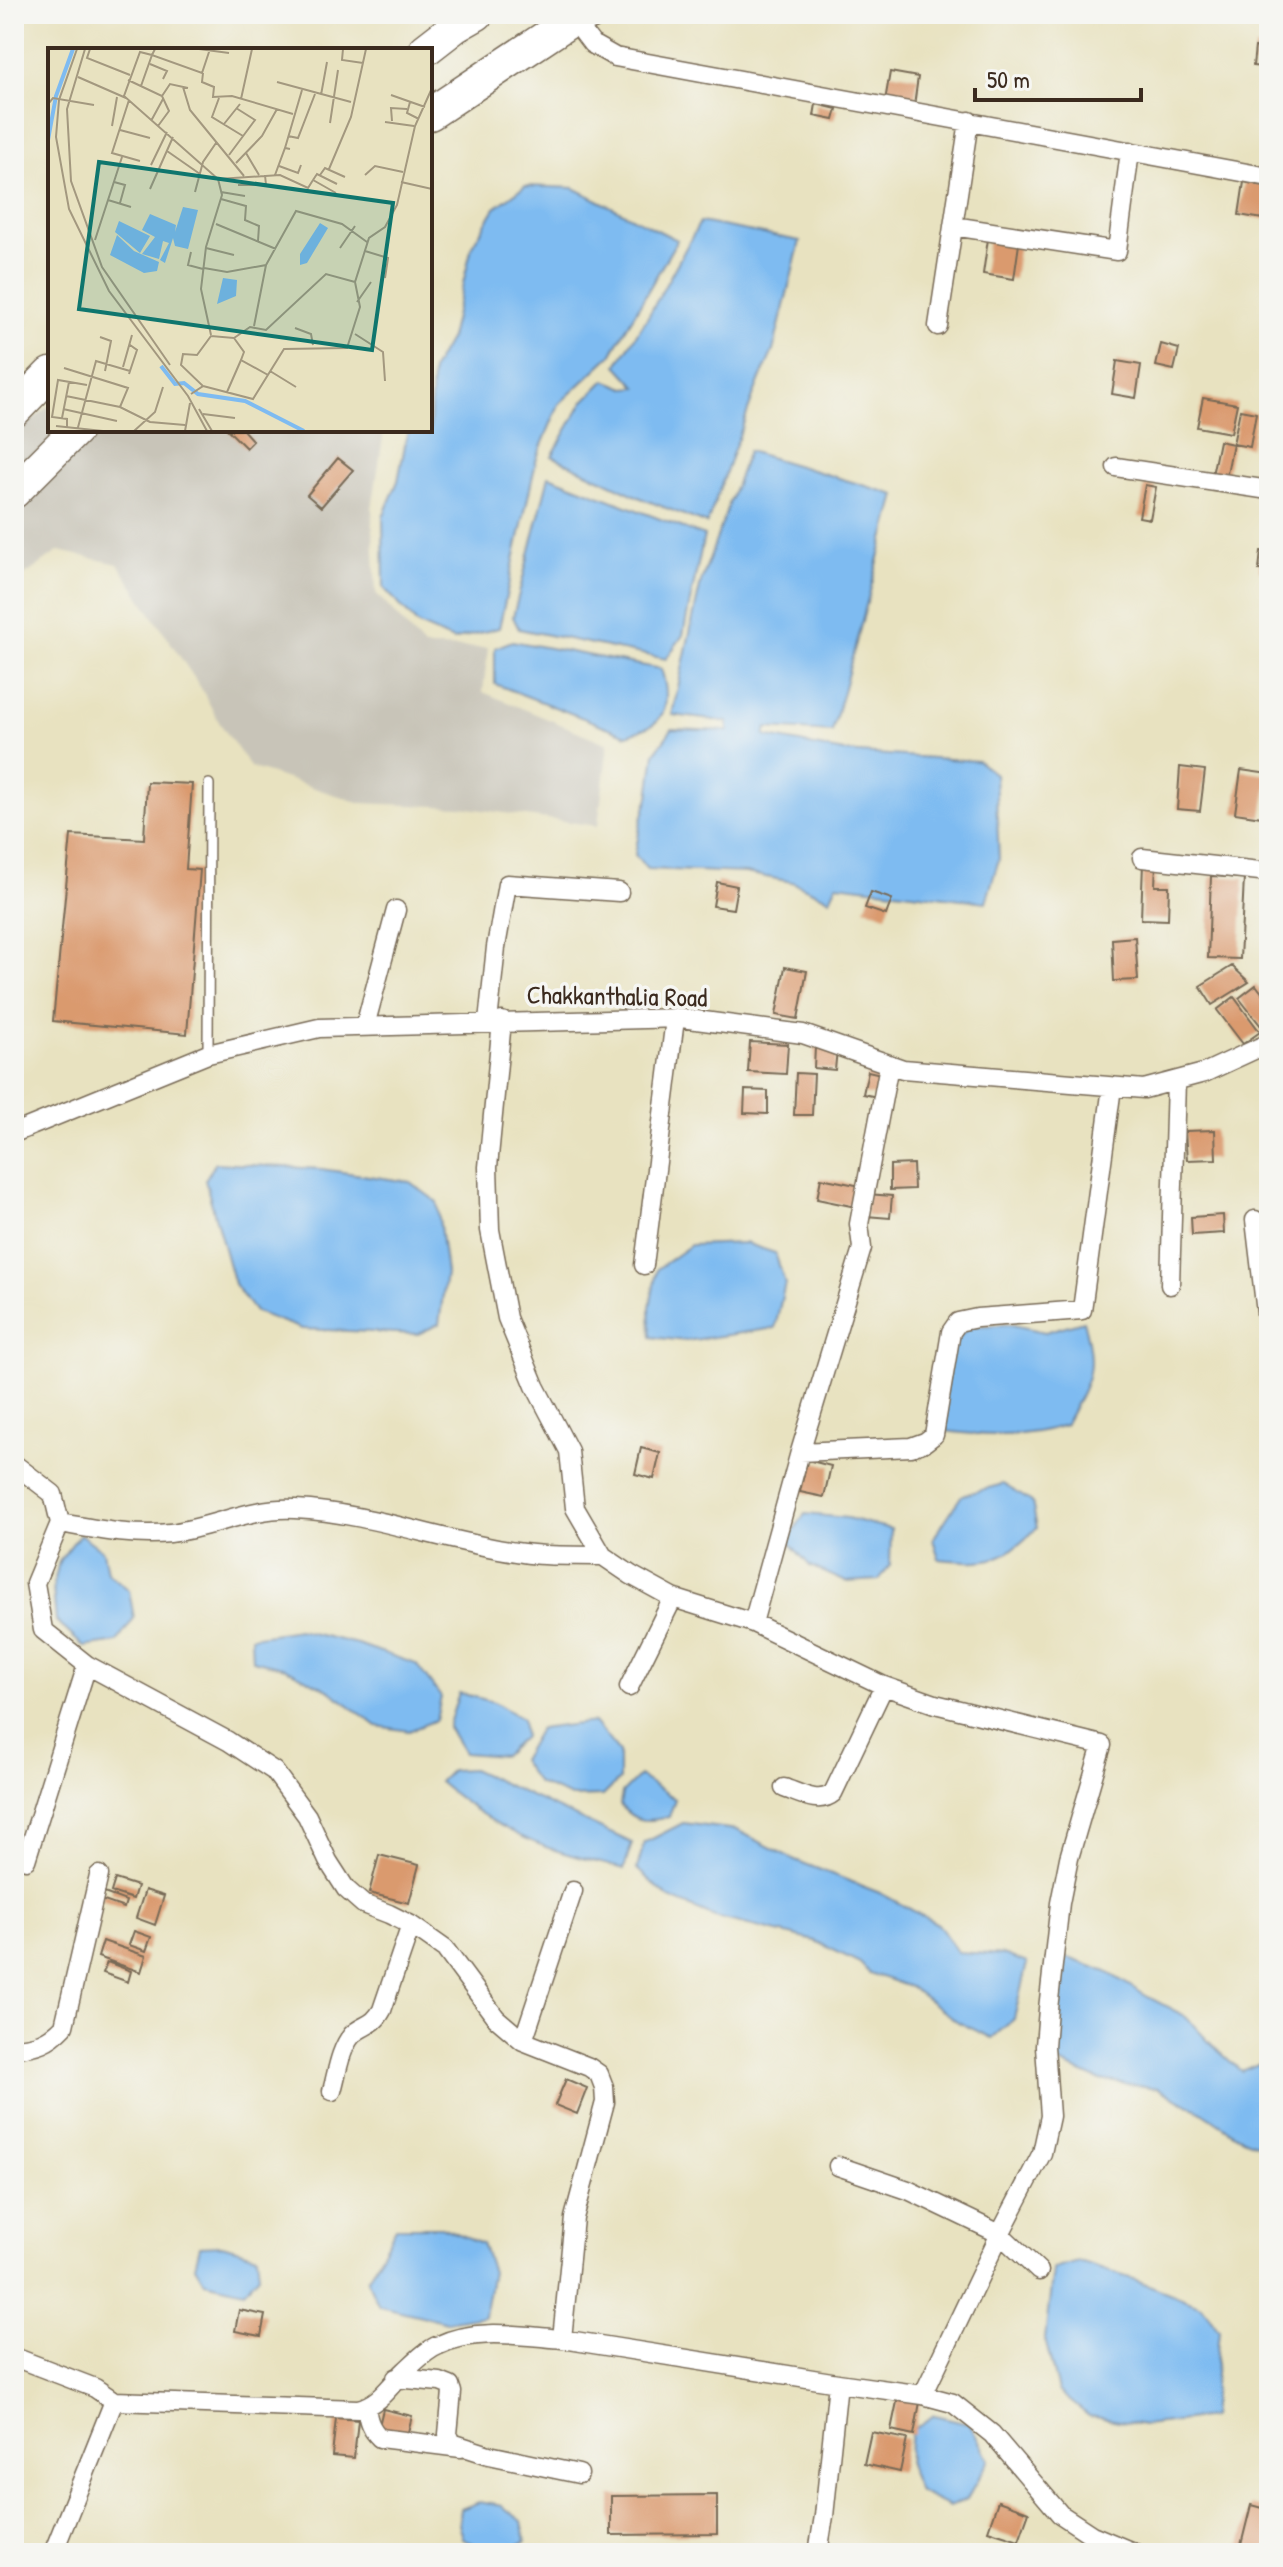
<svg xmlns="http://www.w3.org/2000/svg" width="1283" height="2567" viewBox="0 0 1283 2567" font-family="'Patrick Hand',sans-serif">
<rect width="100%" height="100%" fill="#f6f6f2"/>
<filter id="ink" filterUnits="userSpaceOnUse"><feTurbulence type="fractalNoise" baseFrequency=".0125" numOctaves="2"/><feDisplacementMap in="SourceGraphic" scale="16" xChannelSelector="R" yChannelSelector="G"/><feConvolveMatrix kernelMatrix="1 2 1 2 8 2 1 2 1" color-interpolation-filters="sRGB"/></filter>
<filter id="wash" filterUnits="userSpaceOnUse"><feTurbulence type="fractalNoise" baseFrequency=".006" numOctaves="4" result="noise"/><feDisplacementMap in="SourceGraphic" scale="32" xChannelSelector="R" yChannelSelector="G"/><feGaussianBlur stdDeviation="1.8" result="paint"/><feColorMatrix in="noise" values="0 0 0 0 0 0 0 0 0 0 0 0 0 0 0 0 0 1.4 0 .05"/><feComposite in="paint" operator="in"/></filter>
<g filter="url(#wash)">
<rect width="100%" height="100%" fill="#e8e2c0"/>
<path fill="#c8c4b8" d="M50,405V430H384L372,509L376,593L424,647L488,648L483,692L608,744L598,826L461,807L360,803L250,767L219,722L201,688L118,564L59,551L14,583V435Z"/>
<path fill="#7ebbf1" stroke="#5c7288" stroke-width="2" d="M525,186L574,188L677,240L611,355L559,404L537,457L499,628L453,640L418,625L384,588L383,517L398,481L407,435L411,430H430L432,370L450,338L472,246L495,208Z
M700,222L800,241L773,351L757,386L707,524L643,499L552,456L583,402L605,380L625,388L637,387L617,365L649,315Z
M748,451L896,495L832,732L767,728L765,736L844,752L978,761L995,774L999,859L986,902L837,884L830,899L792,882L745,873L647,869L635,855L641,821L649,797L655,753L672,729L728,731V722L672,715L701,582Z
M549,476L704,536L683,635L666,659L519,629L513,617Z
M512,641L661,669C667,686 671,713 652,725C645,729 635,732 627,735L495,684V648Z
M215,1163L321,1169L410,1182L437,1202L446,1273L439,1324L418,1334L302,1329L255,1312L234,1284L205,1180Z
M745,1243L775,1253L785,1283L775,1328L686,1341L651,1337L650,1307L657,1269L691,1245Z
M1083,1321C1098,1371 1088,1381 1065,1425C1023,1439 980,1436 937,1430L952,1344L969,1327L1009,1324L1045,1332Z
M1003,1484L1032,1502L1037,1528C1001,1563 989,1564 939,1559L933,1539L962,1495Z
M805,1514L847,1518L891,1529L890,1565L879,1580L846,1582L810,1566L787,1540Z
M80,1534L103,1551L107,1572L129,1590L134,1618L117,1642L84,1647L56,1621L53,1588L59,1561Z
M298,1630L357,1644L416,1664L441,1697L436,1720L409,1731L377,1726L330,1691L286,1668L252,1660L251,1637Z
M459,1693L494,1702L522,1719L524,1737L503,1756L464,1753L448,1727Z
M594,1722L619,1752V1780L603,1796L571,1797L537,1783L521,1760L539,1729Z
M472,1769L632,1843L624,1869C598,1862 571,1856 546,1847C508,1833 469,1808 439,1782L451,1770Z
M639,1776L675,1799L669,1817C647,1822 635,1823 620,1805L622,1793Z
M683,1823L737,1830L795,1860L880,1893L938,1924L957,1952L1006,1955L1027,1963L1014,2019L992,2038L958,2022L910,1987L869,1973L860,1963L815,1941L715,1917L669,1898L637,1869L644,1843Z
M1060,1955L1107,1972L1148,1997L1185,2016L1211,2044L1241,2071L1260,2063L1269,2068V2149L1238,2136L1204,2113L1158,2088L1099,2080L1055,2061L1049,2024Z
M396,2227H441L482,2243L492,2272L484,2316L447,2322L379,2306L367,2280Z
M222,2245L257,2255L259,2275L244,2291L205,2282L195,2266L200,2246Z
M1079,2262L1136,2280L1202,2306L1219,2330L1211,2417L1144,2425L1089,2416L1058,2391L1045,2339L1053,2269Z
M934,2415L969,2423L989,2460L967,2499L949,2507L919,2492L908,2464L911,2431Z
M479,2502L502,2506L522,2521L526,2541C501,2554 486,2552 463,2538L459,2523L461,2509Z"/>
<g id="blocks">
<path fill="#da9a6e" d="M1255,47L1269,49V68L1253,66Z
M890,72L918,77L914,106L885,101Z
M816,104L837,109L834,120L814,116Z
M1244,182L1269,187V220L1239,215Z
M989,232L1020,237L1014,279L983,274Z
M1161,344L1179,349L1174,370L1156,366Z
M1117,361L1141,365L1136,398L1112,394Z
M1203,398L1237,404L1231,433L1197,427Z
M1240,410L1256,413L1250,447L1233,444Z
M228,430H243L253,441L246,448Z
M1219,441L1233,444L1226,478L1212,475Z
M338,458L353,470L321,507L307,495Z
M1145,485L1156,487L1150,519L1139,517Z
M1261,551L1269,552V571L1259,570Z
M1180,767L1205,770L1200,811L1177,809Z
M1241,770L1269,774L1262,817L1235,813Z
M147,782L192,784L186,869L200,870L187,1034L53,1021L71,835L144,839Z
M1143,863H1156L1155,886H1169L1168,920L1141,919Z
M1211,876L1244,878L1240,959L1208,958Z
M717,882L737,886L733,909L713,906Z
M871,892L892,899L886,915L865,908Z
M1135,937L1138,980L1114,981L1112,939Z
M1232,966L1249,982L1212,1005L1200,986Z
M785,967L807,971L798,1019L776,1015Z
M1256,985L1269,1002V1019L1261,1026L1239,998Z
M1234,997L1260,1032L1243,1044L1217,1010Z
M750,1042L788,1044L786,1074L748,1072Z
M815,1047L837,1049L835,1070L814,1068Z
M868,1071L881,1074L877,1097L863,1094Z
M796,1073L814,1074L812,1115H794Z
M745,1090L768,1091V1114L744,1113Z
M1215,1130L1216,1159L1187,1160L1185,1131Z
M913,1164L914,1189L890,1190V1165Z
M821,1178L861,1186L856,1207L817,1199Z
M867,1194L892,1196L890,1218L866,1216Z
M1223,1215L1224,1233L1192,1235L1191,1217Z
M641,1448L660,1453L654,1479L635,1474Z
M807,1460L831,1466L824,1497L800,1492Z
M379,1855L419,1865L409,1903L369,1893Z
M115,1879L137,1886L133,1899L111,1892Z
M145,1890L164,1896L155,1925L136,1918Z
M104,1893L126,1901L124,1908L101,1900Z
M134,1931L151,1937L146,1951L129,1945Z
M103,1941L146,1956L141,1972L98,1957Z
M107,1962L131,1971L128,1982L103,1973Z
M566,2079L587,2088L577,2114L555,2105Z
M239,2310L265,2315L261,2336L235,2331Z
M898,2397L920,2402L914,2435L891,2430Z
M383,2409L412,2416L406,2440L377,2434Z
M336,2418L358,2420L354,2458L332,2456Z
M871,2432L907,2439L900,2472L864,2464Z
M717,2495V2534L611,2535V2496Z
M998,2501L1029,2512L1019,2540L988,2530Z
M1251,2505L1269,2510V2540L1266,2553H1239Z"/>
</g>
</g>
<g filter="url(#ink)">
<use href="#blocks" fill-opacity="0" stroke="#786a57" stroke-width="2"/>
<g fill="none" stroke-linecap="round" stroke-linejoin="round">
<g stroke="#786a57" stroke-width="12">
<path id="service" d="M208,1054L209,784"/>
</g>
<g stroke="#786a57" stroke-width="21">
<path id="minor" d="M573,19L592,44L615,57L1269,177
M953,226L1117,251L1130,151
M938,326L969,121
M1116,467L1269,490
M1142,858L1269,872
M502,1021L488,1167L490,1230L507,1318L535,1386L569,1451L575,1508L603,1556L631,1575L673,1598L753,1623L884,1686L935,1704L1102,1745L1069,1858L1060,1903L1048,2009L1045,2046L1050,2116L1042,2153L1000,2234L923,2395
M488,1022L496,947L507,884L619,892
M365,1026L396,910
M14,1133L208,1054L319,1028L681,1018L803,1034L903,1069L1144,1089L1204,1073L1269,1043
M1255,1220L1269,1338
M644,1265L675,1019
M1170,1285L1176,1081
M800,1452L911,1447L925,1442L934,1435L951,1332L958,1322L977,1318L1082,1310L1112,1087
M14,1464L53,1494L60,1523L35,1583L43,1630L87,1665L228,1741L274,1771L307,1816L328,1861L346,1889L363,1904L389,1914L411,1925L445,1949L496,2018L523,2041L589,2067L599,2074L604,2087L605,2102L574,2218L562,2339L838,2383L923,2395L953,2403L992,2434L1060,2514L1092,2535L1135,2553
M60,1523C95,1529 134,1537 170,1533C212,1528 252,1506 295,1509C373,1513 446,1543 523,1553C549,1557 577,1555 603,1556
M753,1623L800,1452L862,1248L859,1224L889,1065
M629,1687L673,1598
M784,1788C799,1793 819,1805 833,1793L884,1686
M26,1860L87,1665
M523,2041L573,1891
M14,2048C36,2047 49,2042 64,2026L99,1875
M332,2091C337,2073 340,2049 352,2035C363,2024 373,2027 382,2010L411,1925
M838,2166L908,2190L1000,2234L1039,2271
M14,2357L95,2388L114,2401L358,2409C380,2404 389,2386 405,2371C415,2362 426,2350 439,2345C476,2327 523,2336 562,2339
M396,2378L440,2382L450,2386L452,2392L448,2434L452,2443L489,2455L579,2474
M366,2407C368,2421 370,2428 380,2438L461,2448
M53,2553L114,2401
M818,2553L824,2516L838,2383"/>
</g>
<g stroke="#786a57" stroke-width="35">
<path id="trunk" d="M425,50L456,26L477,14
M430,114L573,19L589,14
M14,411L50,374
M14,492L76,430"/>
</g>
<use href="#service" stroke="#fff" stroke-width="9"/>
<use href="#minor" stroke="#fff" stroke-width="18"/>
<use href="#trunk" stroke="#fff" stroke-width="32"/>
</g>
</g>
<g text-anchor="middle" stroke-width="7" stroke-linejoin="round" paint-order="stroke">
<g font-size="26" fill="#3b2a1e" stroke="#f6f6f2">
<text transform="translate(617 996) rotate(1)" y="9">Chakkanthalia Road</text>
</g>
</g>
<g transform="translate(48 48)">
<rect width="384" height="384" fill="#e8e2c0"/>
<path d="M135,159L150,162L140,201L127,198L125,190L117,215L112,212L121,195L115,193L111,211L94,206L107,189L94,182L102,166L128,177L127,184ZM71,173L102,188L92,205L67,184ZM272,175L280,180L259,215L252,217V206ZM69,187L86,203L111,214L109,223L96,225L62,207ZM175,230L189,232L188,248L169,256Z" fill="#7ebbf1"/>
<path fill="none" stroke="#7ebbf1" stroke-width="4" d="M0,92L8,48L25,1M113,318L127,336L136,335L150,346L197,353L256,383"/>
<path fill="none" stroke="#a3987f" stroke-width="2" d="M29,1L11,52L8,89L21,161L61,243L140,348L159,383M37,1L19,61L23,133L54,219L122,317M42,1L39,10L82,27M107,1L104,7L92,4L76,48L170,131L174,147L158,199L153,241L163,287M151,1L181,5M295,1L294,12L315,15M102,16L119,23L115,31M155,25L154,34L166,39L165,49L184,48L245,66M30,29L78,50M80,32L114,48L121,63L110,78M229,34L303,54M93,38L104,7L154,25L162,1M135,39L142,62L196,128M273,47L279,14M343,47L377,59M114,48L122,36L140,40M171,50L164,69L195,88M193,51L204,1M81,52L64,105L92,113M362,54L359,65L371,71M0,56L5,50L46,57M103,73L115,51M344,73L343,60L359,61M337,74L366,78M282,75L290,22M176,76L192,56M64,78L69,49M72,82L102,90M240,88L250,90L267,46M237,100L254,42M119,103L152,126M198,105L211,127M181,107L207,72L188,60M188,115L214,88L229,61M103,117L119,84M231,118L250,125L253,117M281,121L303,69L318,1M227,127L237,100L242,101M272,127L277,120L297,129M317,127L327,118L355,124M170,131L232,127L260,140L265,132L288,145M265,132L269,126L289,136M66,134L77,137L72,155M353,134L384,141M190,137H218L217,127M102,141L125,89M147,144L155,114L168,95M173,144L197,148M173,151L198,158L197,172L211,178L210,193M60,152L83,159M168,176L228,201M47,192L74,109M158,200L186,207M292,200L307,178M317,203L340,210L337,230M143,204L140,217L155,221M156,220L179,224L218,217L248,163L294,176L319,194M309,254L323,234M206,278L218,217M247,280L263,286L265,297M307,286L335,304L337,333M52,289L63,293L57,323M186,290L196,304L193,312L220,327M75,319L84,287M16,320L80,340L72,359M222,323L248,339M81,326L89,302L82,297M155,338L205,351L236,301L299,300L312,259L307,234M179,344L193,312M143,346L155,338L133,317L135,306L149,307L163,288L186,290L202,279L218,282L278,226L307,234L321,190L337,179L349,157L367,78L384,40M18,348L72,359L102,374L137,377M15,361L69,373M151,361L164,383M155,366L187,370M14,370L21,334M8,378L55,383M19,379V371L4,369L10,332L39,337M29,383L48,313L82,323M86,383L107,364L115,339M137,383L142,355"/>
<path fill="#0f766e" fill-opacity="0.15" stroke="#0f766e" stroke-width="4" d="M51,114L345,155L324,302L31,261Z"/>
<rect width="384" height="384" fill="none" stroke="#3b2a1e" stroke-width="4"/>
</g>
<rect width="1283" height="2567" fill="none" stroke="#f6f6f2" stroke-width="48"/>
<path d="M975 88v12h166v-12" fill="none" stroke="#3b2a1e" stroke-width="4"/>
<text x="987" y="88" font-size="24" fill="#3b2a1e" stroke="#f6f6f2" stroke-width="6" paint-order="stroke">50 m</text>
</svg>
